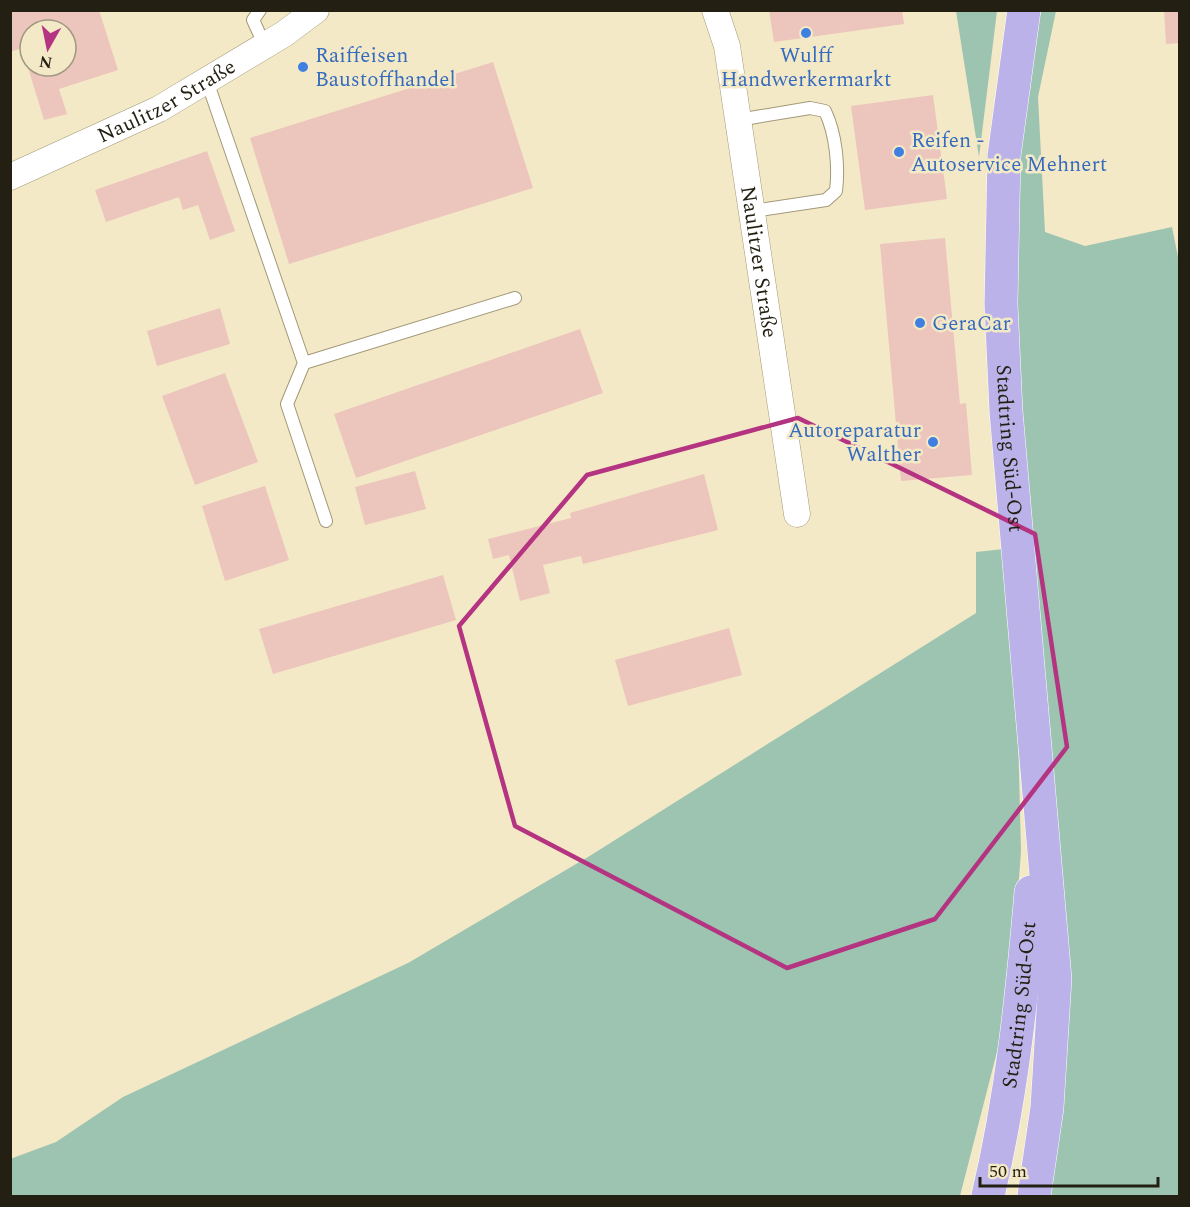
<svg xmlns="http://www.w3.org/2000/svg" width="1190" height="1207" viewBox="0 0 1190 1207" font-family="Spectral,serif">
<rect width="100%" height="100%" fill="#f4e9c7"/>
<path fill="#9cc4b1" d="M956,11H997L979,157Z
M1041,11H1056L1038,97L1045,232L1085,246L1172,227L1179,262V1196H1049L1014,373L1021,104Z
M1004,549L1017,692L1021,851L1010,1001L960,1196H11L10,1159L56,1142L123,1097L408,963L588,857L976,613V552Z"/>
<path fill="#ecc5bc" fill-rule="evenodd" d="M10,10H99L118,70L59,89L67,114L44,120L22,48L10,52ZM30,30H66V66H30Z
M769,10H902L904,24L774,42Z
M1164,10H1179L1180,43L1166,44Z
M493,62L533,188L289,264L250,138Z
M933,95L947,199L865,210L851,106Z
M207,151L235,231L210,240L198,205L183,210L179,197L106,222L95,190Z
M945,238L960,404L966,403L972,475L901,481L880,244Z
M220,308L230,344L157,366L147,331Z
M580,329L603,393L356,478L334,414Z
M225,373L258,462L195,485L162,396Z
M415,471L426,509L365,525L355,487Z
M704,474L718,530L583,564L581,556L543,565L550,593L520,601L509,555L493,559L488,539L571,518L570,513Z
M265,486L289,560L225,581L202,506Z
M443,575L456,620L273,674L259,629Z
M729,628L742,675L628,706L615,660Z"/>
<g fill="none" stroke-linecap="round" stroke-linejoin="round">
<g stroke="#a29978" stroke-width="14">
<path id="lane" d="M260,10L253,20L265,46
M207,81L304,363L515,298
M738,120L810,108L825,111C836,134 839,166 836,191L826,200L753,211
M304,363L287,404L326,521"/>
</g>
<g stroke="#a29978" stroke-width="27">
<g id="street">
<path id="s1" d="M715,10L727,46L797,514"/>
<path id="s2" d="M10,177L159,109L284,34L316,10"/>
</g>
</g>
<g stroke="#fff" stroke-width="34">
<g id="primary">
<path id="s3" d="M1024,10L1004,156L1001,304L1006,411L1055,979L1047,1108L1034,1196"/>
<path id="s4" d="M988,1196C1012,1094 1022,997 1031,892"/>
</g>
</g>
<use href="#lane" stroke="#fff" stroke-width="12"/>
<use href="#street" stroke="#fff" stroke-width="26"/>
<use href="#primary" stroke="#bab2e8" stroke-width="33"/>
</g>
<path fill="none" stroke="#b43481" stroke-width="4.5" stroke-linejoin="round" d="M798,418L1035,534L1067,747L935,919L787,968L515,826L459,626L587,475Z"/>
<g fill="#3f7fe0" stroke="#f4e9c7" stroke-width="2">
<circle cx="806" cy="33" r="6"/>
<circle cx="303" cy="67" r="6"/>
<circle cx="899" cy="152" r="6"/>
<circle cx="920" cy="323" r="6"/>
<circle cx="933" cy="442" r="6"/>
</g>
<g text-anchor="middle" stroke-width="5" stroke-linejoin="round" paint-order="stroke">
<g font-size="21" fill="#366cbe" stroke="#f4e9c7" text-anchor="start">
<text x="315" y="62">Raiffeisen<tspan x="315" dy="24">Baustoffhandel</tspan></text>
<text x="806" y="62" text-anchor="middle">Wulff<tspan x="806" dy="24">Handwerkermarkt</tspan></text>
<text x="911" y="147">Reifen -<tspan x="911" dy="24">Autoservice Mehnert</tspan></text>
<text x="932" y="330">GeraCar</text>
<text x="921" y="437" text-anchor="end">Autoreparatur<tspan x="921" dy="24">Walther</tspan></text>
</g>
<g font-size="21" fill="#231f12" stroke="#f4e9c7">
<text dy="7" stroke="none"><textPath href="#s2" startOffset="174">Naulitzer Straße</textPath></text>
<text dy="7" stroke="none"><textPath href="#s1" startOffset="256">Naulitzer Straße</textPath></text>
<text dy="7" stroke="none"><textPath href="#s3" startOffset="440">Stadtring Süd-Ost</textPath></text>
<text dy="7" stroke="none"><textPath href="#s4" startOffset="194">Stadtring Süd-Ost</textPath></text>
</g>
</g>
<rect width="1190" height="1207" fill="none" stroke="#231f12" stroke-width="24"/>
<g transform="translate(48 48) rotate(189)"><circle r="28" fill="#f4e9c7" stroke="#a0987f" stroke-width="1.5"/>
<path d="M0-4.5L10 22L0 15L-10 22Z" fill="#b43481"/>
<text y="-9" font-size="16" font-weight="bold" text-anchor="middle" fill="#231f12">N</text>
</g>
<path d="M980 1177v9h178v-9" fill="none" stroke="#231f12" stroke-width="3"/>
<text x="989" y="1177" font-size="18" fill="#231f12" stroke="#f4e9c7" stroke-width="4.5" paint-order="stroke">50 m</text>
</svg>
